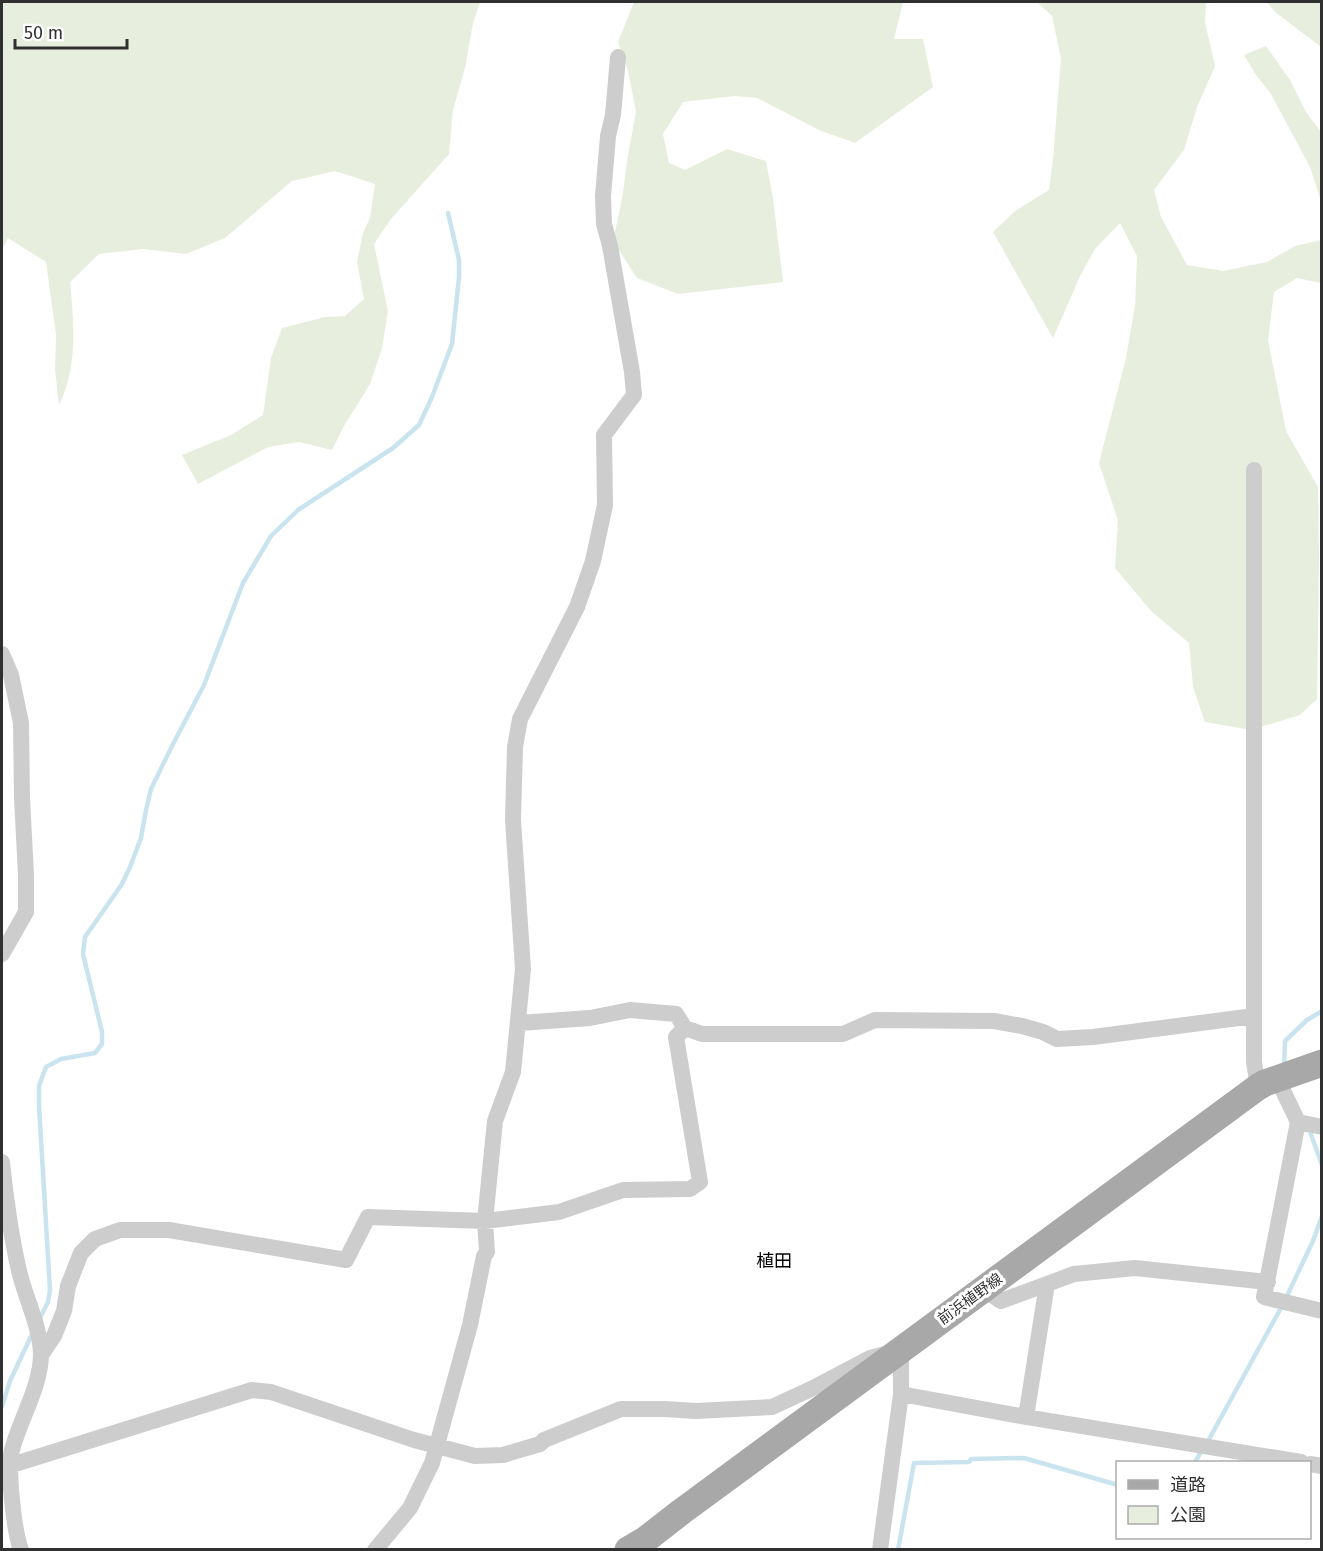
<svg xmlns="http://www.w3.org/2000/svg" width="1323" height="1551" viewBox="0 0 1323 1551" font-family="'Fira Sans','Noto Sans JP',sans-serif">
<rect width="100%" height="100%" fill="#fff"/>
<path fill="#e8eedd" d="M2,2H480L473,23L465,68L453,110L449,154L391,219L374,244L388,311L382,348L370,384L344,426L332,450L299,442L268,447L198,484L182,455L231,435L263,415L271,358L282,328L325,317L345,316L364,299L357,262L363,233L370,218L375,184L335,171L292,181L225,238L186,254L143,249L99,254L70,282C74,323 78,367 59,405L55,369L56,335L46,262L8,238L2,250Z
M634,2H903L894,39H923L933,87L855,143L819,130L757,98L735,96L683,102L663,134L669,163L685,170L727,149L766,161L773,198L783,282L678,294L637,278L613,241L622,199L628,155L636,112L628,71L618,42Z
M1037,2H1206L1205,22L1215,66L1197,107L1184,150L1154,190L1161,217L1187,265L1223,271L1267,262L1295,246L1321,240V283L1297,278L1274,292L1268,340L1286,431L1318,487L1319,556L1317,699L1300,715L1251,730L1205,722L1193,687L1189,643L1151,611L1115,568L1118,520L1099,463L1126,358L1135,306L1137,256L1120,223L1095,249L1080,276L1053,338L993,232L1015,211L1049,190L1053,159L1061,58L1052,16Z
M1267,2H1321V47L1275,12Z
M1266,46L1290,80L1306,112L1321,132V201L1310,167L1271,94L1256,75L1244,55Z"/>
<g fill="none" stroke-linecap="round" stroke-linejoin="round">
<path stroke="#c9e4ef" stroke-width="4.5" d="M1284,1066L1285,1041L1307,1020L1322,1011
M1309,1129L1322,1165
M1286,1298L1313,1241L1322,1216
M40,1318L48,1302L50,1290L39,1106V1086L46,1067L61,1059L95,1053L102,1044V1032L83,954L85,937L122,884L130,867L141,838L146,810L151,789L172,746L204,685L243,583L271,536L298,510L393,448L419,425L432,397L452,344L459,277V260L448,213
M2,1406L10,1381L32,1334
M1207,1443L1282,1306
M1195,1462L1202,1450
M898,1550L914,1463L969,1462L971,1459L1024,1458L1118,1485"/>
<path stroke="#cdcdcd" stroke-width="16" d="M1254,470V1062L1258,1087
M2,654L11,675L21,723L22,798L26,875V912L2,954
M519,1023L590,1018L630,1010L676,1014L685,1028L702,1034H843L875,1020L994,1021L1022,1026L1043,1032L1057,1039L1093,1037L1254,1016
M1277,1078L1298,1122L1322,1127
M1298,1122L1264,1297L1322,1311
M2,1162C6,1200 11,1237 20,1275C27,1301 40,1327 41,1354C41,1386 20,1419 12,1450C7,1469 14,1531 21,1550
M1047,1284L1074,1274L1135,1268L1268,1282
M983,1289L1001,1301L1047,1284L1026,1417
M41,1355L54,1336L64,1311L68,1286L81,1253L95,1239L120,1230H169L346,1260L368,1217L485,1221L559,1212L623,1190L690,1189L700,1182L676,1037L685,1028
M901,1394L1026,1417L1301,1462
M1310,1464L1322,1466
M2,1468L252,1390L271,1392L414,1440L475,1456L503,1455L540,1444L544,1440L621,1409H664L696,1411L772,1407L811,1389L870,1358L901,1350V1394L880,1550
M375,1550L410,1508L432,1463L470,1325L484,1256L487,1252L485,1221L495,1121L513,1072L523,969L513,820L515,747L520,719L577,607L593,561L605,505L604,435L634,395L632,372L610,246L604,224L603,196L608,136L613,115L618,57"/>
<path stroke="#a8a8a8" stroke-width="27" d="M628,1550L645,1540L681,1512L1258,1087L1265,1083L1322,1063"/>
</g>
<g text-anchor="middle" stroke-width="6" stroke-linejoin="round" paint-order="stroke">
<g font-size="15" fill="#303030" stroke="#fff">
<text transform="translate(970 1299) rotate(-36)" y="5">前浜植野線</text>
</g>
<g font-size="18" fill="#000" stroke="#fff">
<text x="774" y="1267">植田</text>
</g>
</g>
<rect width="1323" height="1551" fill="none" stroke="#303030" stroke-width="6"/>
<rect x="1116" y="1461" width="195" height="78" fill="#ffffff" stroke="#acacac" stroke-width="1.5"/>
<rect x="1128" y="1480" width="30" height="9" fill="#a8a8a8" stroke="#acacac" stroke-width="1.5"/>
<text x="1170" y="1491" font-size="18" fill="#303030">道路</text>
<rect x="1128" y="1506" width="30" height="18" fill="#e8eedd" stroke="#acacac" stroke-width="1.5"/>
<text x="1170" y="1521" font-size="18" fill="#303030">公園</text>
<path d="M15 39v9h112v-9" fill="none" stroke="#303030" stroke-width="3"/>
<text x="24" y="39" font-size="18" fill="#303030" stroke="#ffffff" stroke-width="4.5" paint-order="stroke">50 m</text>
</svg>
